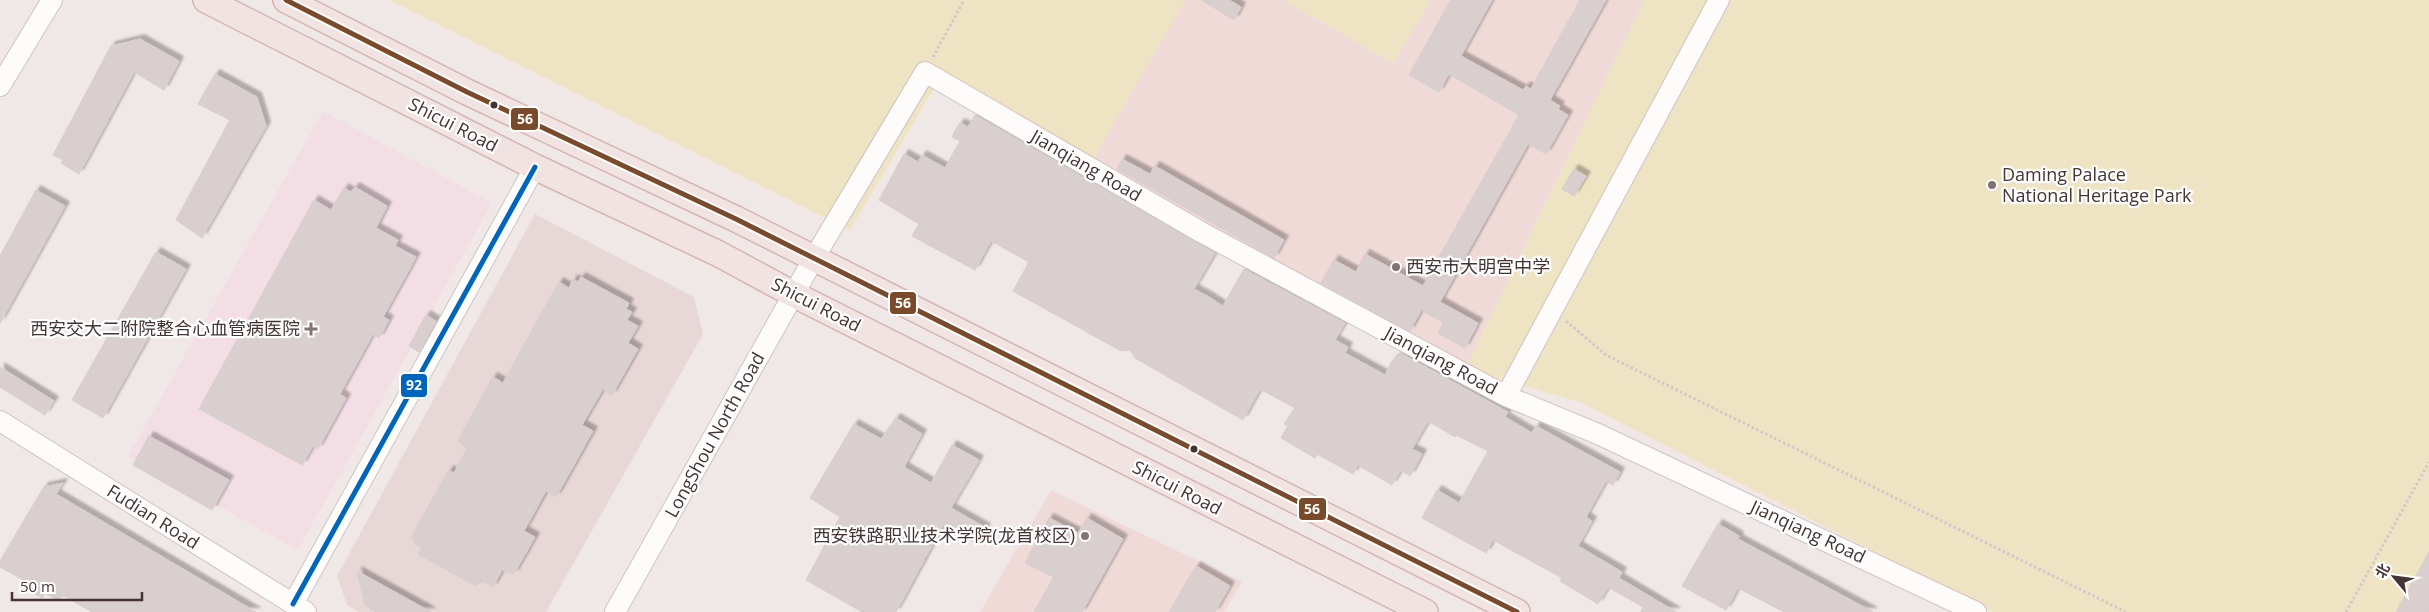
<svg xmlns="http://www.w3.org/2000/svg" width="2429" height="612" viewBox="0 0 2429 612" font-family="'Open Sans','Noto Sans SC',sans-serif">
<defs>
<filter id="shadow"><feDropShadow dx="4.5" dy="-4.5" stdDeviation="1" flood-color="#0004"/></filter>
</defs>
<rect width="100%" height="100%" fill="#f0e8e7"/>
<path fill="#e7d7d6" d="M535,214L694,297L703,334L546,612H359L347,605L337,576Z"/>
<path fill="#efdad8" d="M1185,0H1284L1393,63L1430,0H1644L1465,369L1089,166Z
M1051,490L1242,582L1224,612H980Z"/>
<path fill="#f3dee6" d="M323,111L492,203L298,550L128,456Z"/>
<path fill="#eee4c4" d="M390,0H1185L1089,166L940,78L850,230Z
M1284,0H1430L1393,63Z
M1644,0H2429V612H1993L1580,402L1465,369Z"/>
<path fill="#d8cfce" stroke="#d8cdcd" filter="url(#shadow)" d="M1201,0H1229L1241,7L1234,20Z
M1451,0H1492L1461,56L1523,90L1526,86L1531,89L1580,0H1606L1550,100L1560,106L1558,109L1568,115L1546,154L1528,144L1440,302L1478,323L1465,348L1438,333L1444,323L1421,310L1410,331L1321,283L1334,260L1356,272L1365,254L1423,286L1519,115L1449,74L1439,92L1409,75Z
M140,39L179,61L164,90L134,72L79,174L61,163L63,160L53,155L111,46Z
M215,74L257,97L266,126L202,238L176,220L230,120L198,104Z
M975,115L1215,253L1194,289L1207,296L1223,306L1244,269L1345,323L1335,340L1348,347L1345,353L1385,375L1392,361L1402,354L1508,412L1505,417L1532,433L1536,426L1620,472L1613,485L1606,481L1586,517L1592,521L1578,546L1622,572L1619,578L1676,612H1641L1643,607L1608,587L1598,604L1560,581L1562,578L1493,540L1486,553L1422,518L1437,490L1459,503L1488,451L1456,435L1455,437L1428,421L1412,449L1422,454L1410,476L1401,470L1392,485L1358,465L1353,474L1317,454L1315,458L1281,438L1288,426L1284,424L1295,408L1260,389L1243,420L1135,358L1130,350L1121,351L1013,291L1029,262L991,241L975,270L912,236L919,224L879,200L904,154L918,162L922,155L945,168L960,141L952,137L956,129L960,123L968,127Z
M1122,159L1150,174L1155,166L1284,240L1274,258L1117,169Z
M1574,169L1586,176L1574,196L1562,189Z
M355,187L387,206L376,228L398,240L395,246L416,257L383,317L389,320L379,338L373,334L340,394L346,398L318,449L313,446L302,465L199,409L314,200L331,210L344,188L351,192Z
M36,190L65,206L0,323V256Z
M156,252L186,269L103,418L72,400Z
M581,277L629,303L626,309L632,312L627,320L638,326L628,343L638,349L612,395L603,389L582,425L593,431L556,497L546,491L524,531L535,537L514,574L502,570L493,587L480,580L476,586L418,554L422,548L414,544L416,540L411,538L449,470L454,473L467,449L458,441L493,377L503,383L559,282L569,288L573,279L578,282Z
M426,315L436,321L419,352L409,346Z
M0,367L54,401L45,415L0,387Z
M896,418L922,434L904,467L931,483L952,445L979,460L951,508L986,528L977,544L943,525L896,612H862L806,580L840,517L810,498L854,424L881,439Z
M149,436L229,480L212,510L133,465Z
M63,483L56,494L256,612H92L62,595L58,601L45,593L42,598L26,589L29,583L0,567V561L44,487Z
M1049,518L1078,533L1087,518L1123,539L1082,612H1034L1054,577L1025,563Z
M1718,524L1739,536L1738,539L1873,612H1784L1738,588L1726,610L1682,586Z
M2429,552V612H2396Z
M1196,566L1230,586L1215,612H1169Z
M357,571L431,612H376L365,605Z"/>
<g fill="none" stroke-linecap="round" stroke-linejoin="round">
<g stroke="#cec4c4" stroke-width="22">
<path id="minor" d="M0,86L52,0
M1506,396L1719,0
M0,421L306,612
M293,604L535,167
M615,612L814,258L925,72L1201,232L1506,396L1598,434L1976,612"/>
</g>
<g stroke="#d4b5b2" stroke-width="28">
<path id="major" d="M206,0L535,167L719,254L793,294L1425,612
M286,0L467,92L736,219L1517,612"/>
</g>
<path stroke="#d1c9c9" stroke-width="3" stroke-dasharray="2.5 2.5" stroke-linecap="butt" d="M933,57L964,0
M1566,321L1606,355L2126,612
M2346,612L2429,462"/>
<use href="#minor" stroke="#fdfcfb" stroke-width="20"/>
<use href="#major" stroke="#f1e3e2" stroke-width="25"/>
<g stroke="#fff" stroke-width="9">
<path id="bus-1" d="M286,0L467,92L736,219L1517,612"/>
</g>
<g stroke="#fff" stroke-width="9">
<path id="bus-2" d="M293,604L535,167"/>
</g>
<use href="#bus-1" stroke="#7a4b2a" stroke-width="5"/>
<use href="#bus-2" stroke="#0065bd" stroke-width="5"/>
</g>
<g fill="#463333" stroke="#fff" stroke-width="2">
<circle cx="494" cy="105" r="4.5"/>
<circle cx="1194" cy="449" r="4.5"/>
</g>
<g fill="#827272" stroke="#fff" stroke-width="2">
<circle cx="1992" cy="185" r="5"/>
<circle cx="1396" cy="267" r="5"/>
<path d="M308.5 321.5h5v5h5v5h-5v5h-5v-5h-5v-5h5z"/>
<circle cx="1085" cy="536" r="5"/>
</g>
<g text-anchor="middle" stroke-width="4.5" stroke-linejoin="round" paint-order="stroke">
<g font-size="18" fill="#463333" stroke="#fff">
<text transform="translate(453 125) rotate(27)" y="6">Shicui Road</text>
<text transform="translate(1086 166) rotate(30)" y="6">Jianqiang Road</text>
<text transform="translate(816 305) rotate(27)" y="6">Shicui Road</text>
<text transform="translate(1441 361) rotate(28)" y="6">Jianqiang Road</text>
<text transform="translate(715 435) rotate(-61)" y="6">LongShou North Road</text>
<text transform="translate(1177 488) rotate(27)" y="6">Shicui Road</text>
<text transform="translate(153 517) rotate(32)" y="6">Fudian Road</text>
<text transform="translate(1808 532) rotate(25)" y="6">Jianqiang Road</text>
</g>
<g font-size="18" fill="#463333" stroke="#fff" text-anchor="start">
<text x="2002" y="181">Daming Palace<tspan x="2002" dy="21">National Heritage Park</tspan></text>
<text x="1406" y="273">西安市大明宫中学</text>
<text x="300" y="335" text-anchor="end">西安交大二附院整合心血管病医院</text>
<text x="1075" y="542" text-anchor="end">西安铁路职业技术学院(龙首校区)</text>
</g>
</g>
<g stroke="#fff" stroke-width="2">
<rect x="510" y="107" width="29" height="24" rx="5" fill="#7a4b2a"/>
<rect x="889" y="291" width="28" height="24" rx="5" fill="#7a4b2a"/>
<rect x="400" y="373" width="28" height="25" rx="5" fill="#0065bd"/>
<rect x="1298" y="497" width="29" height="24" rx="5" fill="#7a4b2a"/>
</g>
<g font-size="14" text-anchor="middle" font-weight="bold" fill="#fff">
<text x="525" y="124">56</text>
<text x="903" y="308">56</text>
<text x="414" y="390">92</text>
<text x="1312" y="514">56</text>
</g>
<g transform="translate(2394 577) rotate(299)" stroke="#ffffff" stroke-width="4" paint-order="stroke">
<path d="M0-4L9 19L0 12L-9 19Z" fill="#463333"/>
<text y="-8" font-size="14" font-weight="bold" text-anchor="middle" fill="#463333">北</text>
</g>
<path d="M12 592v8h130v-8" fill="none" stroke="#463333" stroke-width="2.5"/>
<text x="20" y="592" font-size="15" fill="#463333" stroke="#ffffff" stroke-width="4" paint-order="stroke">50 m</text>
</svg>
